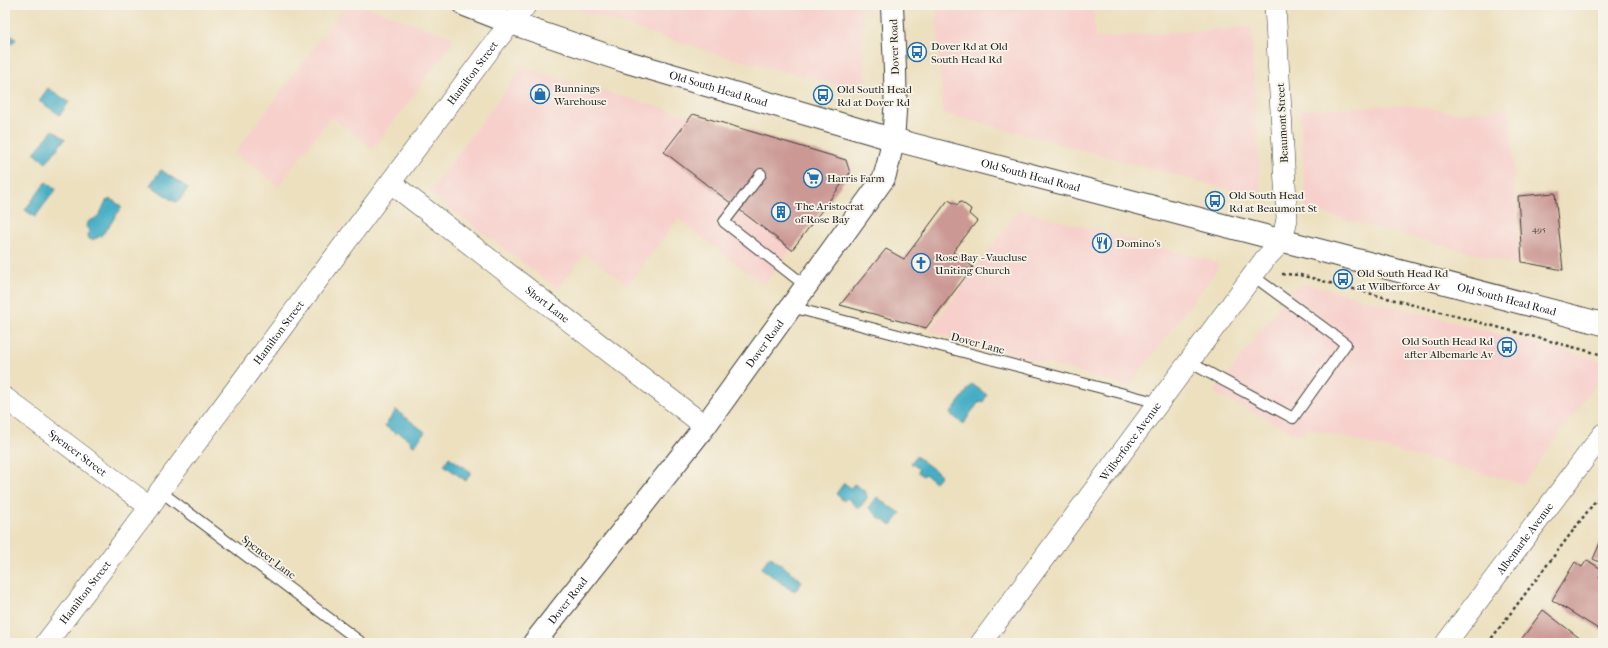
<svg xmlns="http://www.w3.org/2000/svg" width="1608" height="648" viewBox="0 0 1608 648" font-family="'IM FELL French Canon',serif">
<rect width="100%" height="100%" fill="#f7f3e8"/>
<filter id="ink" filterUnits="userSpaceOnUse"><feTurbulence type="fractalNoise" baseFrequency=".025" numOctaves="2"/><feDisplacementMap in="SourceGraphic" scale="8" xChannelSelector="R" yChannelSelector="G"/><feConvolveMatrix kernelMatrix="1 2 1 2 8 2 1 2 1" color-interpolation-filters="sRGB"/></filter>
<filter id="wash" filterUnits="userSpaceOnUse"><feTurbulence type="fractalNoise" baseFrequency=".012" numOctaves="4" result="noise"/><feDisplacementMap in="SourceGraphic" scale="16" xChannelSelector="R" yChannelSelector="G"/><feGaussianBlur stdDeviation="0.9" result="paint"/><feColorMatrix in="noise" values="0 0 0 0 0 0 0 0 0 0 0 0 0 0 0 0 0 1.4 0 .05"/><feComposite in="paint" operator="in"/></filter>
<g filter="url(#wash)">
<rect width="100%" height="100%" fill="#ece0bf"/>
<path fill="#f7d0cc" d="M346,5H361L451,37L452,44L373,149L331,117L278,186L235,153Z
M573,5H861L866,81L856,89L727,57L573,9Z
M936,5H1093L1095,38L1251,27L1261,198L943,113Z
M523,67L855,165L764,285L678,219L628,285L585,253L558,289L429,192Z
M1406,105L1458,113L1510,109L1520,266L1306,209L1300,110Z
M1019,210L1216,262L1219,267L1129,386L929,331Z
M1307,284L1603,361V374L1523,484L1307,428L1301,436L1214,393L1292,289Z"/>
<path fill="#45adc5" stroke="#306470" d="M5,31L16,39L12,44L9,42L5,47Z
M48,88L69,102L60,115L39,101Z
M53,130L65,139L46,163L34,153Z
M161,170L188,188L179,201L175,202L150,185Z
M46,182L56,189L35,217L25,210Z
M111,199L121,206V209C112,218 104,242 89,239L88,235L89,231L86,226C88,219 93,221 98,216C102,212 103,206 106,201Z
M972,384L987,395L983,402L980,401L969,415L964,424L950,414Z
M396,410L425,432L414,446L410,443L411,441L398,432L396,434L385,426Z
M916,456L941,475L935,482L925,474L923,476L918,472L919,469L911,463Z
M449,457L471,472L466,481L444,465Z
M844,483L851,488L854,484L866,492L867,498L859,509L847,498L844,501L836,494Z
M877,497L890,507L901,513L892,525L879,518L869,508Z
M770,556L797,577L802,583L796,590H791L761,568Z"/>
<g id="blocks">
<path fill="#cb9894" d="M693,114L846,160L850,173L792,250L664,152Z
M1555,193L1563,270L1522,262L1518,196Z
M948,200L958,205L960,201L971,209L969,214L977,221L953,252L973,267L926,328L840,305L886,249L904,259Z
M1603,536V564L1593,559Z
M1587,560L1603,570L1599,578L1603,580V632L1552,600L1575,562L1582,567Z
M1543,610L1586,643H1523L1520,641Z"/>
</g>
</g>
<g filter="url(#ink)">
<use href="#blocks" fill-opacity="0" stroke="#3b3934" stroke-width="1"/>
<g fill="none" stroke-linecap="round" stroke-linejoin="round">
<g stroke="#3b3934" stroke-width="12">
<path id="lane" d="M761,174L724,222L806,286
M791,307L1159,403
M1189,362L1293,418L1346,344L1253,276
M160,491L362,643"/>
</g>
<g stroke="#3b3934" stroke-width="22">
<g id="street">
<path id="s1" d="M391,183L705,426"/>
<path id="s2" d="M5,398L150,507"/>
<path id="s3" d="M46,643L150,507L160,491L496,41L526,5"/>
<path id="s4" d="M981,643L1265,259L1282,241L1287,219L1275,5"/>
<path id="s5" d="M1446,643L1603,434"/>
</g>
</g>
<g stroke="#3b3934" stroke-width="24">
<g id="secondary">
<path id="s6" d="M534,643L705,426L884,178C902,123 894,62 892,5"/>
</g>
</g>
<g stroke="#3b3934" stroke-width="24">
<g id="primary">
<path id="s7" d="M465,5L511,23L624,61L892,139L1603,324"/>
</g>
</g>
<path stroke="#3b3934" stroke-width="2.5" stroke-dasharray="3 3" stroke-linecap="butt" d="M1282,274L1300,275L1603,355
M1488,643L1603,491"/>
<use href="#lane" stroke="#fff" stroke-width="10"/>
<use href="#street" stroke="#fff" stroke-width="21"/>
<use href="#secondary" stroke="#fff" stroke-width="22"/>
<use href="#primary" stroke="#fff" stroke-width="22"/>
</g>
</g>
<defs>
<g id="bus-ring" transform="scale(1)"><circle r="9.5" fill="#f7f3e8" stroke="#1f6fb2" stroke-width="1.5"/><path d="M-5-6H5V4H4V6H2V4H-2V6H-4V4H-5ZM-3.5-4V0h7V-4ZM-3.5 1.2v1.5H-2V1.2ZM2 1.2v1.5H3.5V1.2Z" fill="#1f6fb2"/></g>
<g id="shop-ring" transform="scale(1)"><circle r="9.5" fill="#f7f3e8" stroke="#1f6fb2" stroke-width="1.5"/><path d="M-5-2.5h2.3a2.7 3.5 0 0 1 5.4 0H5L5.5 6h-11ZM-1.5-2.5h3a1.5 2.3 0 0 0-3 0Z" fill="#1f6fb2"/></g>
<g id="supermarket-ring" transform="scale(1)"><circle r="9.5" fill="#f7f3e8" stroke="#1f6fb2" stroke-width="1.5"/><path d="M-6-5.5h2.5l.6 2H6L4.5 2H-2.5L-4.4-4H-6ZM-1.5 3.2a1.3 1.3 0 1 0 .1 0ZM3 3.2a1.3 1.3 0 1 0 .1 0Z" fill="#1f6fb2"/></g>
<g id="building-ring" transform="scale(1)"><circle r="9.5" fill="#f7f3e8" stroke="#1f6fb2" stroke-width="1.5"/><path d="M-4-6H4V6H1V3H-1V6H-4ZM-2.5-4.3h1.7v1.8h-1.7ZM.8-4.3h1.7v1.8H.8ZM-2.5-1h1.7V.8h-1.7ZM.8-1h1.7V.8H.8Z" fill="#1f6fb2"/></g>
<g id="restaurant-ring" transform="scale(1)"><circle r="9.5" fill="#f7f3e8" stroke="#1f6fb2" stroke-width="1.5"/><path d="M-5-6h1v4h1v-4h1v4h1v-4h1v5L-1.5 .5V6h-2V.5L-5-1ZM5-6V6H3V1.5H1.5Q1.5-4 5-6Z" fill="#1f6fb2"/></g>
<g id="church-ring" transform="scale(1)"><circle r="9.5" fill="#f7f3e8" stroke="#1f6fb2" stroke-width="1.5"/><path d="M-1.2-6h2.4v3.5h3.3v2.4h-3.3V6h-2.4V-.1h-3.3v-2.4h3.3Z" fill="#1f6fb2"/></g>
</defs>
<g fill-rule="evenodd">
<use href="#bus-ring" x="917" y="52"/>
<use href="#shop-ring" x="540" y="94"/>
<use href="#bus-ring" x="823" y="95"/>
<use href="#supermarket-ring" x="813" y="178"/>
<use href="#bus-ring" x="1215" y="201"/>
<use href="#building-ring" x="781" y="212"/>
<use href="#restaurant-ring" x="1102" y="243"/>
<use href="#church-ring" x="921" y="263"/>
<use href="#bus-ring" x="1343" y="279"/>
<use href="#bus-ring" x="1507" y="347"/>
</g>
<g text-anchor="middle" stroke-width="3.5" stroke-linejoin="round" paint-order="stroke">
<g font-size="9" fill="#483b3a">
<text x="1539" y="232">495</text>
</g>
<g font-size="11" fill="#1c1c1c" stroke="#f7f3e8" text-anchor="start">
<text x="931" y="50">Dover Rd at Old<tspan x="931" dy="13">South Head Rd</tspan></text>
<text x="554" y="92">Bunnings<tspan x="554" dy="13">Warehouse</tspan></text>
<text x="837" y="93">Old South Head<tspan x="837" dy="13">Rd at Dover Rd</tspan></text>
<text x="827" y="182">Harris Farm</text>
<text x="1229" y="199">Old South Head<tspan x="1229" dy="13">Rd at Beaumont St</tspan></text>
<text x="795" y="210">The Aristocrat<tspan x="795" dy="13">of Rose Bay</tspan></text>
<text x="1116" y="247">Domino's</text>
<text x="935" y="261">Rose Bay - Vaucluse<tspan x="935" dy="13">Uniting Church</tspan></text>
<text x="1357" y="277">Old South Head Rd<tspan x="1357" dy="13">at Wilberforce Av</tspan></text>
<text x="1493" y="345" text-anchor="end">Old South Head Rd<tspan x="1493" dy="13">after Albemarle Av</tspan></text>
</g>
<g font-size="11" fill="#1c1c1c" stroke="#f7f3e8">
<text transform="translate(894 47) rotate(-92)" y="4">Dover Road</text>
<text dy="4" stroke="none"><textPath href="#s3" startOffset="712">Hamilton Street</textPath></text>
<text dy="4" stroke="none"><textPath href="#s7" startOffset="267">Old South Head Road</textPath></text>
<text transform="translate(1282 123) rotate(-93)" y="4">Beaumont Street</text>
<text dy="4" stroke="none"><textPath href="#s7" startOffset="591">Old South Head Road</textPath></text>
<text dy="4" stroke="none"><textPath href="#s7" startOffset="1083">Old South Head Road</textPath></text>
<text dy="4" stroke="none"><textPath href="#s1" startOffset="198">Short Lane</textPath></text>
<text dy="4" stroke="none"><textPath href="#s3" startOffset="388">Hamilton Street</textPath></text>
<text dy="4" stroke="none"><textPath href="#s6" startOffset="378">Dover Road</textPath></text>
<text transform="translate(978 343) rotate(15)" y="4">Dover Lane</text>
<text dy="4" stroke="none"><textPath href="#s4" startOffset="251">Wilberforce Avenue</textPath></text>
<text dy="4" stroke="none"><textPath href="#s2" startOffset="91">Spencer Street</textPath></text>
<text dy="4" stroke="none"><textPath href="#s5" startOffset="131">Albemarle Avenue</textPath></text>
<text transform="translate(269 557) rotate(37)" y="4">Spencer Lane</text>
<text dy="4" stroke="none"><textPath href="#s3" startOffset="64">Hamilton Street</textPath></text>
<text dy="4" stroke="none"><textPath href="#s6" startOffset="54">Dover Road</textPath></text>
</g>
</g>
<rect width="1608" height="648" fill="none" stroke="#f7f3e8" stroke-width="20"/>
</svg>
